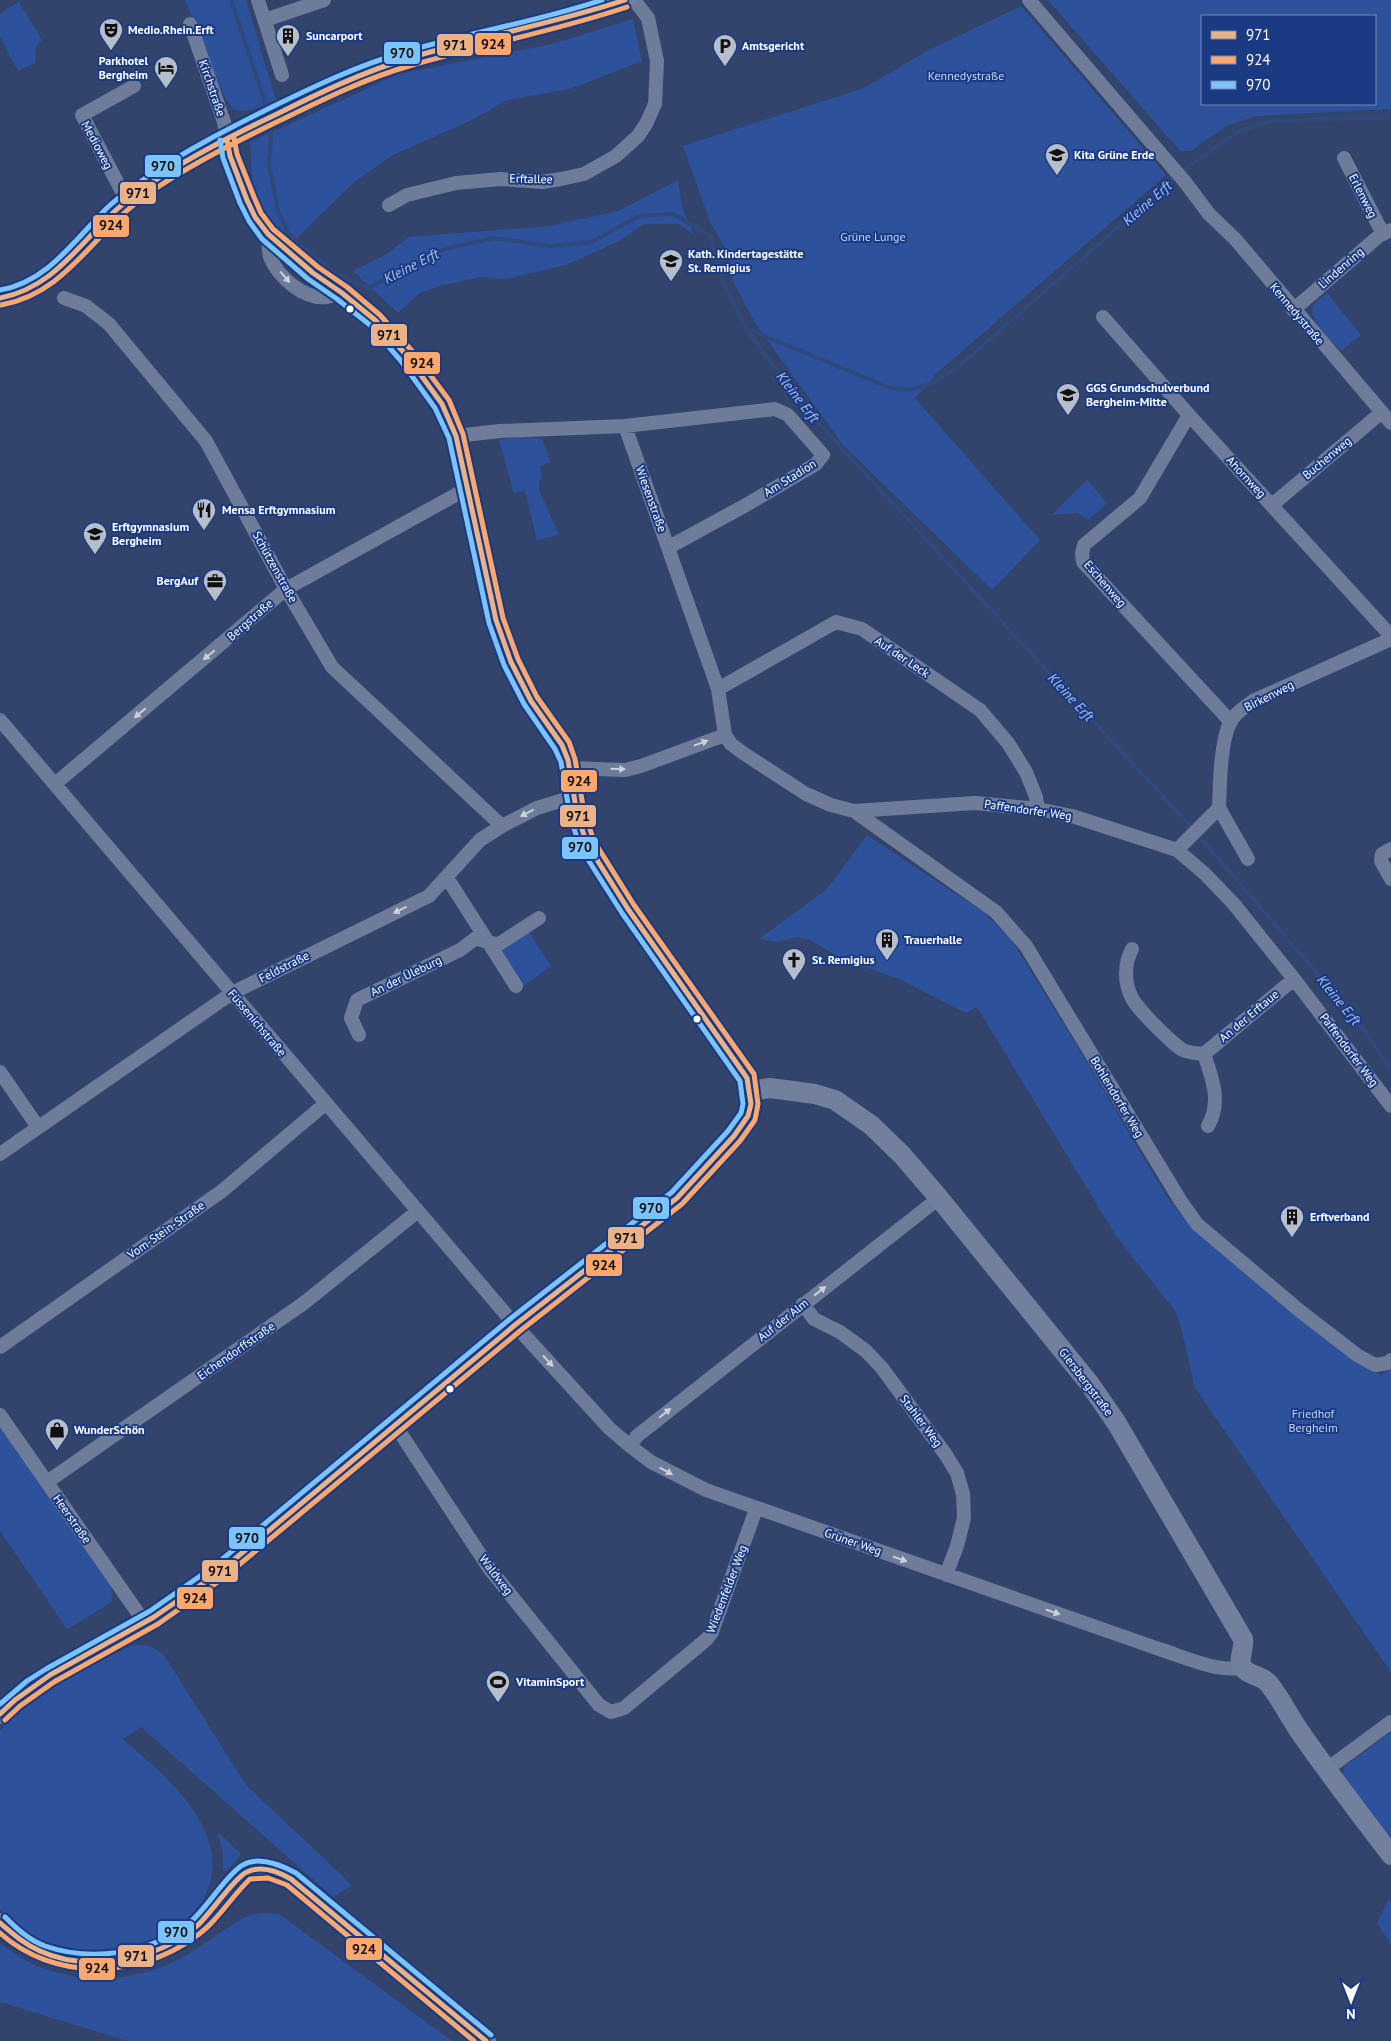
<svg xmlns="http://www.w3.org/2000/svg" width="1391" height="2041" viewBox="0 0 1391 2041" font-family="'PT Sans',sans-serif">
<rect width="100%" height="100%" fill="#32446b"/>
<path fill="#2e519b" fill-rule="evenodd" d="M185,0H246L276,100C261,106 249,114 233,109C210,76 201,36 185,0Z
M1048,0H1391V109L1256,116L1226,126L1191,151H1180ZM1375,16V104H1202V16Z
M19,2L42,40L36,47L35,63L18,71L0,37V13Z
M1021,6L1166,175L938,372L915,398L1040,540L992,590L843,445L755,323L733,281L729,254L711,224L683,146L864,88L925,52Z
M633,19L642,61L570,89L507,100L474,119L393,155L354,182L294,241L276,228L253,195L250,142L399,74L552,44Z
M678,180L682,207L694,235L679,224H644L617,242L566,265L506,279L481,277L443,285L420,293L398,313L353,271L385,255L409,237L550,226L618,211Z
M1327,293L1361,335L1341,351C1333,341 1305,317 1314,304C1317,300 1323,296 1327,293Z
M521,437L542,439L550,462L540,466L542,476L539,482V490L559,535L537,540L525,491L514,493L499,440Z
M1087,480L1107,503L1088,520L1077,513L1052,515Z
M867,835L983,912L1011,939L1073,1039L1167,1197L1186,1221L1381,1376L1391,1369V1672L1195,1388L1182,1332L1176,1312L1116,1236L977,1007L966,1013L899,979L844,960L810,940L798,937L777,942L759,939L826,890Z
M528,930L551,966L522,987L499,952L500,948Z
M0,1424L111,1584L112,1602L67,1629L0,1531Z
M133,1645L150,1646L164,1655L246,1785L352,1885L333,1897L141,1727L123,1739C157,1769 201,1803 211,1851C225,1920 134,1962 77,1954C59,1951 28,1939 15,1927C9,1922 5,1915 0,1909V1731L22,1707L51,1685Z
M1391,1732V1841L1342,1775L1345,1766Z
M219,1833L241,1854L226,1872L223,1870V1853L218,1835Z
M1391,1900V1944L1377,1923L1388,1901Z
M263,1913L279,1914L452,2041H128L0,2002V1943C54,1988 131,1989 190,1953C207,1943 231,1923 248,1916C252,1914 258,1914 263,1913Z"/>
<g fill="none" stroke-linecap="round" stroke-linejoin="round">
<path stroke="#30497c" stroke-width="4" d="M231,0L265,102L267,111
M269,123L271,138L269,163L278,212L288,233L333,272L368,288L444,249L494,238L550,246L592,242L639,216L674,214L710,236L724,284L746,329L804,407L1184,819L1353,1015L1391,1069
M748,329L888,387C918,396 941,380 964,362L1163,188L1198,159L1241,130L1272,121L1391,117"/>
<path stroke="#6e7b99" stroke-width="14" d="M258,0L282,75
M1029,0L1185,182L1209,214L1236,240L1391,423
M265,20L324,0
M190,24L224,122L227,139
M1344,158L1383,234
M127,201L82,115L134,86
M389,205L407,195L456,183L501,179L542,182L561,179L584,174L616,156L638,136L646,124L655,104L657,61L648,18L634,0
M268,234C269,240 268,250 270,257C278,277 304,300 327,297C332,296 337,294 342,293
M64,298L86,306L109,324L206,441L286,589L332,667L502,826
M1293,310L1379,236L1391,230
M1103,317L1189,415L1391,636
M1189,415L1140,498L1084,545L1082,553L1083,562L1231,722
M625,426L718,689L725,735L731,744L743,753L806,794L831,805L854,811L975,803L1038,809L1072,816L1177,850L1204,873L1233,903L1294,979L1391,1106
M456,436L500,431L625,426L775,409L788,415L823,455L816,464L746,505L669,547
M1272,505L1382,412
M718,689L836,622L862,629L980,710L1008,743L1026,772L1036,797L1038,809
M0,720L515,1325L609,1428L630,1446L651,1462L706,1490L1159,1649C1182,1656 1220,1674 1242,1667
M569,768L625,770L641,766L725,735
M55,784L286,589L468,488
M1219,808L1248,859
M854,811L996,912L1026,946L1180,1200L1197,1224L1300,1311L1357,1355L1375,1365L1388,1363L1391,1360
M1391,849L1382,854L1381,861L1391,879
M1177,850L1219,808C1220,783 1220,745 1230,722C1235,713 1245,707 1253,701L1391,639
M444,879L451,884L516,986
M1132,949C1124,964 1124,983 1132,998C1138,1010 1170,1041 1181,1049C1187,1053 1196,1053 1204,1054
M359,1035L351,1018L357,1000L460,950L476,938L489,943L499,944L539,918
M0,1072L38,1127
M1208,1126C1222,1102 1212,1078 1204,1054L1294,979
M0,1154L232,993L429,896L480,840L502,826L537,808L573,797
M803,1304L814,1319L840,1332L866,1351L882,1368L946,1455L957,1473L963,1494L964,1518L957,1546L946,1575
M0,1347L222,1191L325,1104
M0,1415L145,1623
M395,1425L489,1568L599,1705L611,1712L624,1708L707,1639L712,1632L756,1509
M630,1446L637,1436L939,1198
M47,1482L304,1303L418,1211
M1327,1769L1391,1722"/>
<path stroke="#73809d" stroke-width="20" d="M0,298C46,296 84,240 115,211C134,194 155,180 176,167C210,147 245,129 280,112C327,89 374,67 424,54C491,35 559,24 625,0
M750,1091L770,1088L815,1094L835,1100L871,1125L902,1155L939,1198L1089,1383L1116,1422L1243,1639C1245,1648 1237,1660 1243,1668C1249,1676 1262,1675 1269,1684C1281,1699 1289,1716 1300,1732C1329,1774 1360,1814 1391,1855
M0,1714C39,1674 95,1652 143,1624C172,1607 201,1586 228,1565L515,1325L677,1198L734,1136L748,1116L751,1104L747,1078L628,909L587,844L577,814L568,760L562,745L531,701L511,662L496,620L456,436L442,404L407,356L375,320L342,293L313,273L268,234L255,217L247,200L230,156L227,139
M0,1923C45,1976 140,1971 191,1931C212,1914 227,1890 246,1872C262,1866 277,1871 291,1879L486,2041"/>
<g stroke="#1a3b83" stroke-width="9">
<path id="bus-1" d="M0,298C53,288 78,245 115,211C127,200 141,190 154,181C193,155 235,134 277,114C319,93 361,73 406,59C478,37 553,24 625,0
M0,1714L15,1700L50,1675L154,1617L218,1573L515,1325L677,1198L734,1136L748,1116L751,1104L747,1078L628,909L587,844L577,814L568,760L562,745L531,701L511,662L496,620L456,436L442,404L407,356L375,320L342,293L313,273L268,234L255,217L247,200L230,156L227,139
M0,1923C13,1934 24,1944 40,1951C88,1973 160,1960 198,1925C211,1913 235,1877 247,1872C261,1865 279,1872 291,1879L486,2041"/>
</g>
<g stroke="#1a3b83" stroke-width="9">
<path id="bus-2" d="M1,305C56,295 82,253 120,217C131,206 145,196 158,187C197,161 239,140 281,120C322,100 364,79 409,66C481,45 556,31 627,7
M5,1720L20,1706L54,1682L158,1624L222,1579L520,1331L682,1204L740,1141L755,1120L758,1104L754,1074L634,905L594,841L584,812L575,759L569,742L537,697L518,659L503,618L463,434L449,400L413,352L380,315L347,287L318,267L273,229L261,213L254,197L237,154L234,138
M0,1933C53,1981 138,1979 195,1937C217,1922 231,1897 250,1879L268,1878L287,1885L474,2041"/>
</g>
<g stroke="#1a3b83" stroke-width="9">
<path id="bus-3" d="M0,290C48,282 75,239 108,207C120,196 134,186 147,177C186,150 230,128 272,107C315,86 359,65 405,52C470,32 537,22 602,0
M0,1704L27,1681L46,1669L150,1611L213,1567L510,1319L672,1192L728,1131L741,1113L743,1104L740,1081L622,913L580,847L570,816L561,762L555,749L524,704L504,665L489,623L449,438L435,408L401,361L370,325L337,299L308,279L262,239L249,221L240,203L223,158L220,140
M5,1917C17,1929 29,1940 45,1946C91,1962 148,1954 187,1925C207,1909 222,1880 241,1866C257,1855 281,1865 296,1873L491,2035"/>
</g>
<use href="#bus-1" stroke="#ebb288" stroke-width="5"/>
<use href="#bus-2" stroke="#fca76e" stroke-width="5"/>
<use href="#bus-3" stroke="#7ac3fb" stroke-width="5"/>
</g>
<defs><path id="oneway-solid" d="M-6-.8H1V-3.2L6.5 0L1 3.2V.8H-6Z" transform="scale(1.25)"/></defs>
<g fill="#ccd1db">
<use href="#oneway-solid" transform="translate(285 277) rotate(49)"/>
<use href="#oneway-solid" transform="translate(209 655) rotate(140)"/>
<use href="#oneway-solid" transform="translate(140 713) rotate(140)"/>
<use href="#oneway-solid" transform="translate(701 743) rotate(-20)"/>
<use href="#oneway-solid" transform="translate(618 769) rotate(1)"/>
<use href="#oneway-solid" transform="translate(527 813) rotate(153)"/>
<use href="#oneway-solid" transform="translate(400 910) rotate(154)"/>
<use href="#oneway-solid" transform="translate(820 1291) rotate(-38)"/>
<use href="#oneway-solid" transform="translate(548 1361) rotate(48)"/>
<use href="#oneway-solid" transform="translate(665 1413) rotate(-39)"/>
<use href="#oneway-solid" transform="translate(666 1471) rotate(29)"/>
<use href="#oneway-solid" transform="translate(900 1559) rotate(19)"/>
<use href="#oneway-solid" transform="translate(1053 1612) rotate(19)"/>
</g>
<defs>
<g id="theatre-pin" transform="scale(1.25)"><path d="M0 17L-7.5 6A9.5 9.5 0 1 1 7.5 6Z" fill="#b7becb" stroke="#1a3b83"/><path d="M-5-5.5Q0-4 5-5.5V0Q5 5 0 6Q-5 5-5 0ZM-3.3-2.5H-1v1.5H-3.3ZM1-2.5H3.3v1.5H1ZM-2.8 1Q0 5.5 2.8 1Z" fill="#111"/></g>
<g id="building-pin" transform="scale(1.25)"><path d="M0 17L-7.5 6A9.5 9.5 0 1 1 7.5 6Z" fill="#b7becb" stroke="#1a3b83"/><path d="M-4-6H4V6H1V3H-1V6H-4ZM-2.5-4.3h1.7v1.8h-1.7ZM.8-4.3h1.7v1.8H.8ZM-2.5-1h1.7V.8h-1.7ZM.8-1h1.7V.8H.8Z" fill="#111"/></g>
<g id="parking-pin" transform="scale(1.25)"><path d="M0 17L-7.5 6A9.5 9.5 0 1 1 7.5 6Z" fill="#b7becb" stroke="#1a3b83"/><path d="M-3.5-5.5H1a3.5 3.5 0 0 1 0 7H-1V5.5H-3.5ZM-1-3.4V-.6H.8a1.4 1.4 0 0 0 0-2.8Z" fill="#111"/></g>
<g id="hotel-pin" transform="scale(1.25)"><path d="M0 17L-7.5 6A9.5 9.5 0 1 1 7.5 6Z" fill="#b7becb" stroke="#1a3b83"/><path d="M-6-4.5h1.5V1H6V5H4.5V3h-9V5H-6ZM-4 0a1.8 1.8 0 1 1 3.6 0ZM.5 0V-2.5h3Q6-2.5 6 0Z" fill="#111"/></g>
<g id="school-pin" transform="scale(1.25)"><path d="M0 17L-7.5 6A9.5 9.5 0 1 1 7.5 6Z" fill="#b7becb" stroke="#1a3b83"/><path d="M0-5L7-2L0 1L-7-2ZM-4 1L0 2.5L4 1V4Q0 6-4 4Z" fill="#111"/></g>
<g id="restaurant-pin" transform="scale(1.25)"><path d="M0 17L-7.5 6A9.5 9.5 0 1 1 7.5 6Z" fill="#b7becb" stroke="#1a3b83"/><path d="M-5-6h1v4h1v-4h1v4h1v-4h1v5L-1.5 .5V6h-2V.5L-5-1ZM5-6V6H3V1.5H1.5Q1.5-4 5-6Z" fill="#111"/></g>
<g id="office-pin" transform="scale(1.25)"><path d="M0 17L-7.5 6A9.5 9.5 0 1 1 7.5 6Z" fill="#b7becb" stroke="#1a3b83"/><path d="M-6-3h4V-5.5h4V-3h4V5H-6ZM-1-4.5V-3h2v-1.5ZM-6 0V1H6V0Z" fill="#111"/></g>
<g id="church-pin" transform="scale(1.25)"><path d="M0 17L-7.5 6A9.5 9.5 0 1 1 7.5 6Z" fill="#b7becb" stroke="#1a3b83"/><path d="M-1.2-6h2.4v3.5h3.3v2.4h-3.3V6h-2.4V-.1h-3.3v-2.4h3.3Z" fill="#111"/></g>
<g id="shop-pin" transform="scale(1.25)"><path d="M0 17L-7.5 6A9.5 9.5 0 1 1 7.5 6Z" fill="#b7becb" stroke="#1a3b83"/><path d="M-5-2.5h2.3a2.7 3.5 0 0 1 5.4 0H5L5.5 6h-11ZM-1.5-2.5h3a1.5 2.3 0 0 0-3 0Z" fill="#111"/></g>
<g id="stadium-pin" transform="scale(1.25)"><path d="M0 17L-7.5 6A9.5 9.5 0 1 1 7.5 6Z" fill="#b7becb" stroke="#1a3b83"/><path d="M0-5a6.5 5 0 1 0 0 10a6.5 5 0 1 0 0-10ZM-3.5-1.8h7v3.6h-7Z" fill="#111"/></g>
</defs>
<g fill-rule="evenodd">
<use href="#theatre-pin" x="111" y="30"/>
<use href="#building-pin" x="288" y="36"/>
<use href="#parking-pin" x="725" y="46"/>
<use href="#hotel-pin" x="166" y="68"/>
<use href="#school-pin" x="1057" y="155"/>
<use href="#school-pin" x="671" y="261"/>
<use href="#school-pin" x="1068" y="395"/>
<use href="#restaurant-pin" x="204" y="510"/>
<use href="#school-pin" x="95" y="534"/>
<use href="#office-pin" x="215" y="581"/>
<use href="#building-pin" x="887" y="940"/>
<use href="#church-pin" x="794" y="960"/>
<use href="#building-pin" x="1292" y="1217"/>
<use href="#shop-pin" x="57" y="1430"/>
<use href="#stadium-pin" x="498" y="1682"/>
</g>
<g fill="#fff" stroke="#1a3b83" stroke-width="2">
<circle cx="350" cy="309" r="4.5"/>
<circle cx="697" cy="1019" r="4.5"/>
<circle cx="450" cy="1389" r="4.5"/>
</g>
<g text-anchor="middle" stroke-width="4" stroke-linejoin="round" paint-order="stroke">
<g font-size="12" font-weight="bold" fill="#fff" stroke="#1a3b83" text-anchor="start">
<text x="128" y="34">Medio.Rhein.Erft</text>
<text x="306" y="40">Suncarport</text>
<text x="742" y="50">Amtsgericht</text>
<text x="148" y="65" text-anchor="end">Parkhotel<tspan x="148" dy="14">Bergheim</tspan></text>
<text x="1074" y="159">Kita Grüne Erde</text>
<text x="688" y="258">Kath. Kindertagestätte<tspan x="688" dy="14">St. Remigius</tspan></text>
<text x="1086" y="392">GGS Grundschulverbund<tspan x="1086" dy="14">Bergheim-Mitte</tspan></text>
<text x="222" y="514">Mensa Erftgymnasium</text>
<text x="112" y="531">Erftgymnasium<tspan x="112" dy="14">Bergheim</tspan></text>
<text x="198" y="585" text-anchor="end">BergAuf</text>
<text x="904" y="944">Trauerhalle</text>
<text x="812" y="964">St. Remigius</text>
<text x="1310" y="1221">Erftverband</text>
<text x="74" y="1434">WunderSchön</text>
<text x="516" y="1686">VitaminSport</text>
</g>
<g font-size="12" fill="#c4d5f8" stroke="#1a3b83">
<text x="966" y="80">Kennedystraße</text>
<text x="873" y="241">Grüne Lunge</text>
<text x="1313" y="1418">Friedhof<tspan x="1313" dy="14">Bergheim</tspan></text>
</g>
<g font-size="12" fill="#fff" stroke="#1a3b83">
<text transform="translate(212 88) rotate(71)" y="4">Kirchstraße</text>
<text transform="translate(97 145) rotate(62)" y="4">Medioweg</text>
<text transform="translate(531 179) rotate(1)" y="4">Erftallee</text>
<text transform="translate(1363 196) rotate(63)" y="4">Erlenweg</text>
<text transform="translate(1341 268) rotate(-41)" y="4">Lindenring</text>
<text transform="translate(1297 314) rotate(50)" y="4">Kennedystraße</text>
<text transform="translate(1327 458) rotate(-40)" y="4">Buchenweg</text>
<text transform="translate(1246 477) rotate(47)" y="4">Ahornweg</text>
<text transform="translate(790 478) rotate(-32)" y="4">Am Stadion</text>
<text transform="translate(651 499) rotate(70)" y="4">Wiesenstraße</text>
<text transform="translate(275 567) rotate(61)" y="4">Schützenstraße</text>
<text transform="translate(1105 584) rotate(49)" y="4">Eschenweg</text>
<text transform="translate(250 620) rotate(-41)" y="4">Bergstraße</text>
<text transform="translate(902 657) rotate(34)" y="4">Auf der Leck</text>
<text transform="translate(1269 696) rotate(-27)" y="4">Birkenweg</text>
<text transform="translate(1028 810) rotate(8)" y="4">Paffendorfer Weg</text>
<text transform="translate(284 967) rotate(-27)" y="4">Feldstraße</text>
<text transform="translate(406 976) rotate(-26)" y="4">An der Üleburg</text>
<text transform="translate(1249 1016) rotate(-40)" y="4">An der Erftaue</text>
<text transform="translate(257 1023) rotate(50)" y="4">Füssenichstraße</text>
<text transform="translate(1349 1050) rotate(53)" y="4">Paffendorfer Weg</text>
<text transform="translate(1117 1097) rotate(59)" y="4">Bohlendorfer Weg</text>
<text transform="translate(166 1230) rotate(-35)" y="4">Vom-Stein-Straße</text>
<text transform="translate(783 1320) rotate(-38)" y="4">Auf der Alm</text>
<text transform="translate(236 1351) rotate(-35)" y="4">Eichendorffstraße</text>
<text transform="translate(1086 1382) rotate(53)" y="4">Giersbergstraße</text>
<text transform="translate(921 1421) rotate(53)" y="4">Stahler Weg</text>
<text transform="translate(72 1519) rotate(55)" y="4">Heerstraße</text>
<text transform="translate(853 1542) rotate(19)" y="4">Grüner Weg</text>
<text transform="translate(496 1575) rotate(53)" y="4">Waldweg</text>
<text transform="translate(727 1589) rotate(-69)" y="4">Wiedenfelder Weg</text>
</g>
<g font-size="14" font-style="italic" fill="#aac3f3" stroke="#1a3b83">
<text transform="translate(1147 203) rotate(-41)" y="5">Kleine Erft</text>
<text transform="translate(411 266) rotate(-27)" y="5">Kleine Erft</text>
<text transform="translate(798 397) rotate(52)" y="5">Kleine Erft</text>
<text transform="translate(1071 697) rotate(47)" y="5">Kleine Erft</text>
<text transform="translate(1339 1000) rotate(51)" y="5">Kleine Erft</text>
</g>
</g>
<g stroke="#1a3b83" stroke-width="2">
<rect x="474" y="32" width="38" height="24" rx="5" fill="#fca76e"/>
<rect x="436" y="33" width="38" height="24" rx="5" fill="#ebb288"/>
<rect x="383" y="41" width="38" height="24" rx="5" fill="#7ac3fb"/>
<rect x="144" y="154" width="38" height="24" rx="5" fill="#7ac3fb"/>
<rect x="119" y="181" width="38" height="24" rx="5" fill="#ebb288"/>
<rect x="92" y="214" width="38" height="24" rx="5" fill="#fca76e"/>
<rect x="370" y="323" width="38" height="24" rx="5" fill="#ebb288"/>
<rect x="403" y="351" width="38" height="24" rx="5" fill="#fca76e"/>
<rect x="560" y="769" width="38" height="24" rx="5" fill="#fca76e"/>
<rect x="559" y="804" width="38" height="24" rx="5" fill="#ebb288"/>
<rect x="561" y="836" width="38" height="24" rx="5" fill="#7ac3fb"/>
<rect x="632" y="1196" width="38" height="24" rx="5" fill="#7ac3fb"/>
<rect x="607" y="1226" width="38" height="24" rx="5" fill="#ebb288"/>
<rect x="585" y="1253" width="38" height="24" rx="5" fill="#fca76e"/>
<rect x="228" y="1526" width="38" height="24" rx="5" fill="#7ac3fb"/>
<rect x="201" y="1559" width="38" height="24" rx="5" fill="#ebb288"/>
<rect x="176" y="1586" width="38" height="24" rx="5" fill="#fca76e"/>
<rect x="157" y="1920" width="38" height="24" rx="5" fill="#7ac3fb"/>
<rect x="345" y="1937" width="38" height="24" rx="5" fill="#fca76e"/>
<rect x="117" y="1944" width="38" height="24" rx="5" fill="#ebb288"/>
<rect x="78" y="1957" width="38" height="24" rx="5" fill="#fca76e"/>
</g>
<g font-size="14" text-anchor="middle" font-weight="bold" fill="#111">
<text x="493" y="49">924</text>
<text x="455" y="50">971</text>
<text x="402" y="58">970</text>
<text x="163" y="171">970</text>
<text x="138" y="198">971</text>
<text x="111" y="230">924</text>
<text x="389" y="340">971</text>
<text x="422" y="368">924</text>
<text x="579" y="786">924</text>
<text x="578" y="821">971</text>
<text x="580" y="852">970</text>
<text x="651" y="1213">970</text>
<text x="626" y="1243">971</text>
<text x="604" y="1270">924</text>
<text x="247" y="1543">970</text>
<text x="220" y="1576">971</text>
<text x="195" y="1603">924</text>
<text x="176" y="1937">970</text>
<text x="364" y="1954">924</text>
<text x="136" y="1961">971</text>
<text x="97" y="1973">924</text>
</g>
<rect x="1201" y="15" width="175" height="90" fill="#1a3b83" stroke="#7689b5"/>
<rect x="1211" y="31" width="25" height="8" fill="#ebb288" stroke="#7689b5"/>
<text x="1246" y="40" font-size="15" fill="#ffffff">971</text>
<rect x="1211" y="56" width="25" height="8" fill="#fca76e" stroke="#7689b5"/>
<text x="1246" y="65" font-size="15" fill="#ffffff">924</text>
<rect x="1211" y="81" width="25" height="8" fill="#7ac3fb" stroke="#7689b5"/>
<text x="1246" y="90" font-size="15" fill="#ffffff">970</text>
<g transform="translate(1351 2001) rotate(180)" stroke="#1a3b83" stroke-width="4" paint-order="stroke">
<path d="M0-4L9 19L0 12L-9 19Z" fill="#ffffff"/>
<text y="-8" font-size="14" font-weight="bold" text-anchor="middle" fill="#ffffff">N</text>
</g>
</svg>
